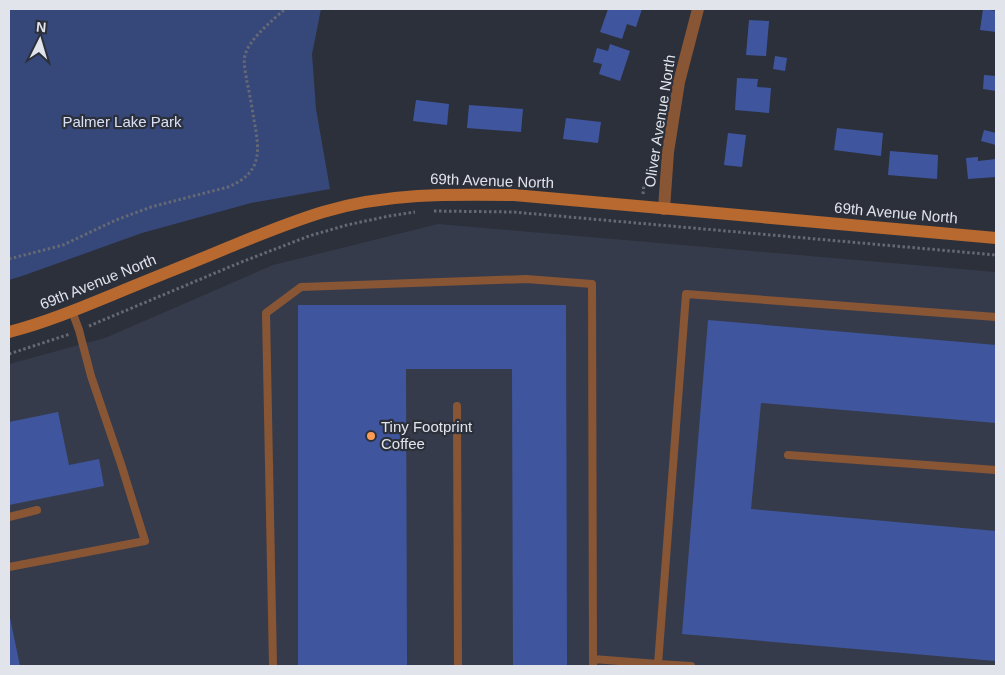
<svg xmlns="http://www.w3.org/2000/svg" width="1005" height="675" viewBox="0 0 1005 675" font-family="Arial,sans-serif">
<rect width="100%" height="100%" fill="#2c303b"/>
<path fill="#363b4b" d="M438,224L996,272V666H9V364L105,338L273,265Z"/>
<path fill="#36477a" d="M9,9H321L312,54L316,109L330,189L251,203L142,233L25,275L9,280Z"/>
<path fill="#3f569f" d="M608,9H642L636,27L627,24L622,39L600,32Z
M983,9L996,11V32L980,30Z
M749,20L769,21L766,56L746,55Z
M610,44L630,51L620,81L599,74L602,64L593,62L597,48L608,51Z
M775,56L787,58L785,71L773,69Z
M984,75L996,76V91L983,89Z
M737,78L758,79L757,87L771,88L769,113L735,110Z
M416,100L449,104L447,125L413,121Z
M469,105L523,109L521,132L467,128Z
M566,118L601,122L598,143L563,139Z
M837,128L883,133L881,156L834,150Z
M984,130L996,133V145L981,141Z
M728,133L746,135L742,167L724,165Z
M890,151L938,155L937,179L888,175Z
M978,157V161L996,159V177L968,179L966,158Z
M298,305H566L567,666H513L512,369H406L407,666H298Z
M708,320L996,345V423L761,403L751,509L996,531V661L682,634Z
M58,412L69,465L99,459L104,486L9,505V422Z
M9,618H10L20,666H9Z"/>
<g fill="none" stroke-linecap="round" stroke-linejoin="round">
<path stroke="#656973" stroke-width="3" stroke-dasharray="2.5 2.5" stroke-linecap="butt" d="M643,194L644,184
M434,211L513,212L996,255
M9,259L63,245L116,220L151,207L228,187C262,173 260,152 254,120C252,108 250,95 247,82C246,74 243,64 245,55C250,38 272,21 285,9
M89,326L239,263L309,236L347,225L389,216L415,212
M9,354L70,334"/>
<path stroke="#885635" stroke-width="8" d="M457,406L458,666
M788,455L996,470
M9,517L37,510
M9,567L145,541L121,464L91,376L79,330L72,311
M593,659L658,664
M273,666L266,313L301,287L526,279L592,284L593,666
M691,666L658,664L686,294L996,317"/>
<path stroke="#885635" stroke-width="12" d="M664,209L668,152L679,82L698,9"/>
<path stroke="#b8692f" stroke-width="12" d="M9,332C44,323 78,309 112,295C150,279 189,264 227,248C259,235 290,222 323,212C386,193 449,194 514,195L996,238"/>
</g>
<circle fill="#fd9c57" stroke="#2c303b" stroke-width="2" cx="371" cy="436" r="5"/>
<g text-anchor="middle" stroke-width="4.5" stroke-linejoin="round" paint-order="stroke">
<g font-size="15" fill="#e1e4eb" stroke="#2c303b">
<text transform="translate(660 121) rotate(-81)" y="5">Oliver Avenue North</text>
<text transform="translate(492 181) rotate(2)" y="5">69th Avenue North</text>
<text transform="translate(896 213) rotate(5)" y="5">69th Avenue North</text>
<text transform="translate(98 282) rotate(-22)" y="5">69th Avenue North</text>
</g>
<g font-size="15" fill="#d8e0f5" stroke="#2c303b">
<text x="122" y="127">Palmer Lake Park</text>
</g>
<g font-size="15" fill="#e1e4eb" stroke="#2c303b" text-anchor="start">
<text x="381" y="432">Tiny Footprint<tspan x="381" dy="17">Coffee</tspan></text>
</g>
</g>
<rect width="1005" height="675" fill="none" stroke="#e1e4eb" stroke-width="20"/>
<g transform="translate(40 40) rotate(5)" stroke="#2c303b" stroke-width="4" paint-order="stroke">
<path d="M0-4L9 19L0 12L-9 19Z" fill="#e1e4eb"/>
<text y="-8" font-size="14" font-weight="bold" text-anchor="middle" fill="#e1e4eb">N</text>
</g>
</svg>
